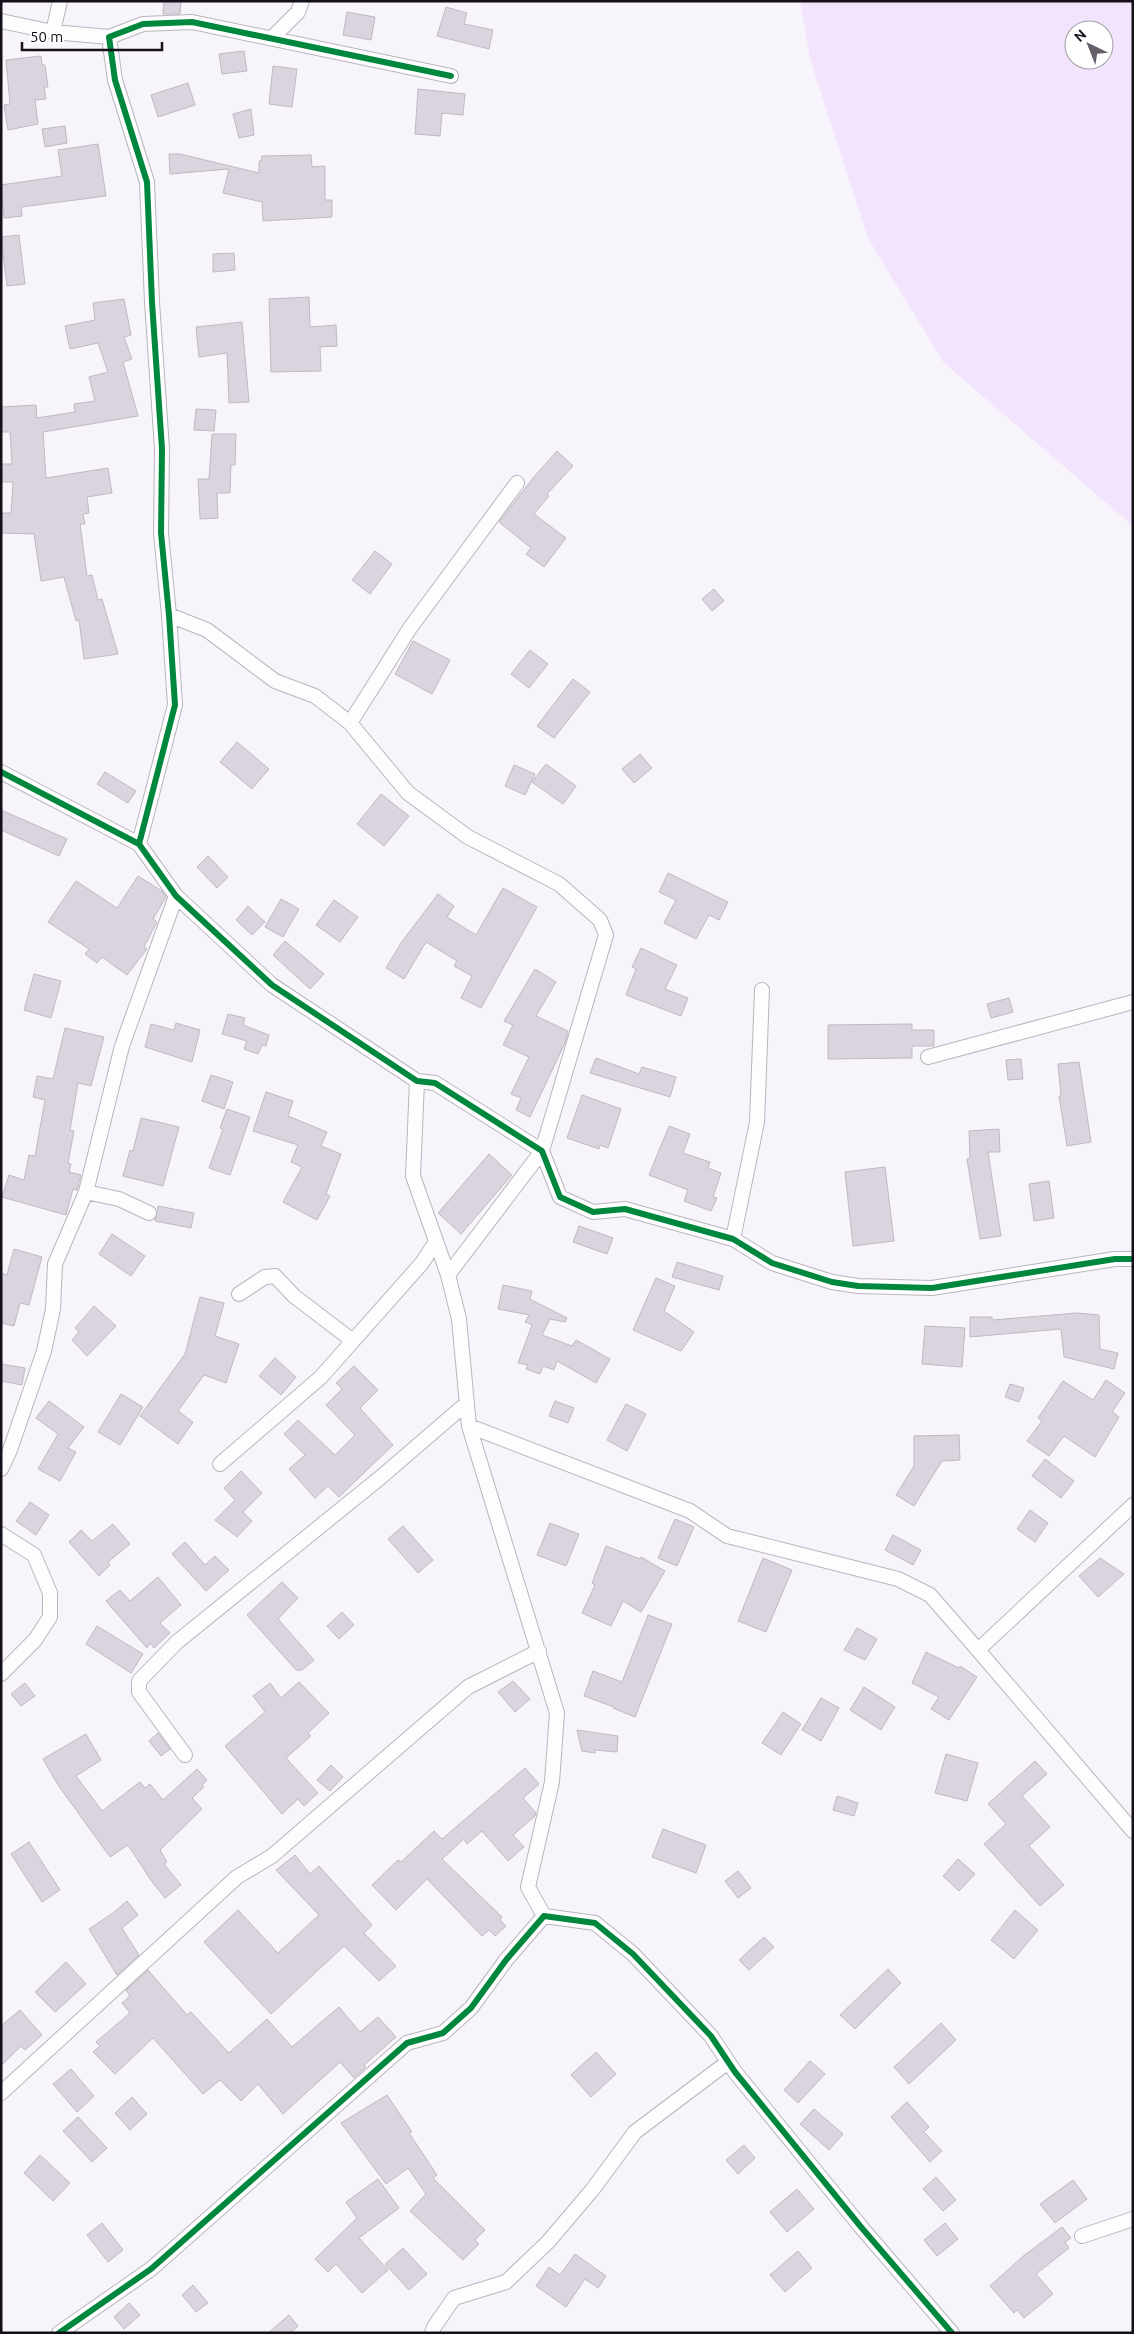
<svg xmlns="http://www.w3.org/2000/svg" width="1134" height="2334" viewBox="0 0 1134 2334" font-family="Ubuntu,sans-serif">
<rect width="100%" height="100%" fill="#f8f4fb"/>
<path fill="#f2e4fd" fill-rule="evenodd" d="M800,1H1133V526L943,362L868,238L810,59ZM1074,30H1104V60H1074Z"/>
<path fill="#d9d4dd" stroke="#bfbac2" d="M164,1H181L180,14H163Z
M446,7L467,13L464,24L493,30L489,49L437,36Z
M347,12L375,17L371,40L343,35Z
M244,51L247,71L222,74L219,54Z
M41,56L42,65H45L48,87H44L46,99L35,100L38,124L8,130L4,105L10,104L6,60Z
M273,66L297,69L292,107L269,104Z
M188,83L195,105L158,117L151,95Z
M418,89L465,94L463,115L442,113L440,136L415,134Z
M251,109L254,135L239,138L233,114Z
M65,126L67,143L45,147L42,129Z
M98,144L106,196L21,207L22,216L4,218L1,185L62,176L58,150Z
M169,154H180L259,173V161H261L262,156L311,155L312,167L325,166V200H332V217L263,221L262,202L223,193L229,169L170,174Z
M19,235L25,284L7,286L1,237Z
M234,253L235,270L213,272V254Z
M309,297L310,327L336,325L337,346L320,347L321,371L271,372L269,299Z
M124,299L131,335L124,337L132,359L123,362L138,416L43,432L46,478L108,468L112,493L87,497L89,513L83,514L85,524H80L87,576L92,575L98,600L102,599L118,654L84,659L79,620L76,621L64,577L41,581L34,534L1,533V513H11L13,482H1V464H12L10,432H1V407L36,405L37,418L75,412L74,404L95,401L89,377L108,372L98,343L70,349L65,326L95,320L93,303Z
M242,322L249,402L229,403L227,353L199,357L196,327Z
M196,409L216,410L214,431L194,430Z
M212,434H236L235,465H231L230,493H217L218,518L200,519L198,479H209Z
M557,451L573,466L547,494L549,496L534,514L566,538L544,567L526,554L531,548L499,522L533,478Z
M375,551L392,564L370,594L352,580Z
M714,589L724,601L712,611L702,599Z
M413,641L450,660L432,694L395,674Z
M530,650L548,664L529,688L511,674Z
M573,679L590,692L554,738L537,726Z
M237,742L269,769L252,789L220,762Z
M640,754L652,768L634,783L622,769Z
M546,764L576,786L563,804L532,782Z
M514,765L535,774L525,795L505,786Z
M105,772L136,791L128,803L97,784Z
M381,794L409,816L384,846L357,824Z
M1,810L67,839L59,856L1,830Z
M208,856L228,877L217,888L197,867Z
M668,873L728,902L719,920L709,915L696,939L664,923L676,900L659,892Z
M138,876L162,891L166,897L153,919L157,922L144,947L147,949L127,975L102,957L97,963L85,954L89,949L48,922L76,881L117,908Z
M503,888L537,907L481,1008L461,998L472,976L454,966L457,961L426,942L404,979L386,968L401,943L438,894L454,906L447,917L476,935Z
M281,899L299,909L283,937L265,927Z
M334,900L358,917L340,942L316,925Z
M248,906L265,922L252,935L236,920Z
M285,941L324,974L310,989L273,955Z
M641,948L677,965L665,989L688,998L681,1016L626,995L636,969L632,967Z
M535,969L556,982L536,1016L568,1031L565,1043L530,1117L516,1110L521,1098L511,1094L529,1057L503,1045L513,1025L504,1021Z
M34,974L61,981L51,1018L24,1010Z
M1009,998L1013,1012L991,1018L987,1004Z
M228,1014L245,1018L243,1025L269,1035L266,1046L262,1045L258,1054L244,1049L247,1041L222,1034Z
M176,1023L200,1030L192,1062L145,1047L151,1024L174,1030Z
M912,1024V1030H934V1046H912V1058L828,1059V1025Z
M65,1028L104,1037L91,1086L78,1083L70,1130L74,1131L68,1163L71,1164L69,1172L81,1175L77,1190L73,1189L66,1215L2,1197L9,1175L24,1180L29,1155L35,1156L45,1100L33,1097L37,1076L53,1079Z
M596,1058L639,1074L642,1067L676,1077L670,1097L590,1073Z
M1021,1059L1023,1079L1008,1080L1006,1060Z
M1079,1062L1091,1142L1067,1146L1059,1096H1061L1058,1064Z
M211,1075L233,1082L224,1109L202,1101Z
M266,1092L293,1101L288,1116L327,1132L321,1146L341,1154L326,1194L330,1196L317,1220L283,1202L302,1167L291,1162L298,1145L253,1131Z
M582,1095L621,1109L608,1148L600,1145L599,1149L567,1138Z
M227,1109L250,1117L230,1175L209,1168L223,1129L220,1128Z
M141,1118L179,1127L163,1186L123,1176L130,1150L133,1151Z
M669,1126L690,1134L683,1153L710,1162L708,1168L721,1173L713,1197L717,1198L711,1211L684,1201L688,1190L649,1175Z
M999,1129L1000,1152H988L1001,1236L980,1239L967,1159L970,1158L969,1131Z
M489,1154L512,1175L461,1234L438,1213Z
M885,1167L894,1241L853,1246L845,1172Z
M1049,1181L1054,1218L1034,1221L1029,1184Z
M158,1206L194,1213L191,1228L155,1221Z
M579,1226L613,1238L607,1254L573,1242Z
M112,1234L145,1256L131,1276L99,1254Z
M14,1249L42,1257L29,1305L20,1303L14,1326L1,1323V1273L7,1275Z
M677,1262L723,1276L719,1290L672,1277Z
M656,1278L675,1286L664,1311L694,1332L681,1351L633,1330Z
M503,1285L532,1291L530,1299L567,1318L565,1322L550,1319L542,1335L572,1346L576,1340L610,1359L596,1383L557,1361L554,1370L543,1366L540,1374L526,1369L528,1365L518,1363L532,1325L525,1322L529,1315L498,1309Z
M200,1297L224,1303L215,1336L239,1344L226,1383L204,1375L178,1411L193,1422L178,1444L140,1416L185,1354Z
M94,1306L116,1326L87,1356L72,1340L79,1332L75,1328Z
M1077,1313L1099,1315L1100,1349L1118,1353L1114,1369L1064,1357L1061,1329L970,1337V1317H992V1320Z
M925,1326L965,1328L962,1367L922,1364Z
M275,1358L296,1377L281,1395L259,1376Z
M1,1364L25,1368L22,1385L1,1381Z
M354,1366L378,1390L360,1408L393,1445L339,1497L328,1486L315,1498L289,1469L305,1455L284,1434L298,1420L335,1455L355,1435L326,1405L342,1389L336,1383Z
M1106,1380L1125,1393L1112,1412L1119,1417L1095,1457L1064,1436L1049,1456L1027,1441L1042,1421L1038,1418L1063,1381L1093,1400Z
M1010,1384L1024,1388L1019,1402L1005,1397Z
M121,1394L143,1407L120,1445L98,1432Z
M49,1401L84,1427L68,1448L76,1452L60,1481L38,1469L58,1434L36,1418Z
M555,1401L574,1408L568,1423L549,1416Z
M626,1404L646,1414L627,1451L607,1440Z
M959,1435L960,1460L942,1461L914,1506L896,1495L914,1466V1436Z
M1045,1459L1074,1481L1061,1498L1032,1476Z
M241,1471L262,1493L243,1512L252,1521L237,1537L215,1520L235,1500L224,1488Z
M30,1502L49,1515L36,1535L16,1521Z
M1030,1510L1048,1523L1035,1542L1017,1529Z
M675,1519L694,1527L677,1566L658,1558Z
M550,1523L579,1534L566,1566L537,1555Z
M113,1524L130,1544L108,1562L110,1565L99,1576L69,1542L81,1530L92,1541Z
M403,1526L433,1560L418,1573L388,1539Z
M893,1535L921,1550L913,1565L885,1550Z
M185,1542L205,1565L215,1556L229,1570L206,1591L172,1554Z
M606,1546L640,1559L641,1557L665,1571L641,1612L623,1601L611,1626L582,1613L595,1585L592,1583Z
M763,1558L792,1570L766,1632L738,1621Z
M1100,1558L1124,1574L1098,1597L1079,1576Z
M158,1577L181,1605L160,1623L170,1633L154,1648L150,1643L147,1648L106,1601L120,1590L130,1601Z
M282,1582L298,1598L278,1619L314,1660L302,1670H296L247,1615Z
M342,1612L354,1625L339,1639L327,1626Z
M648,1615L672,1624L635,1717L613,1708L614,1707L584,1696L593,1671L622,1682Z
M97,1626L143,1654L131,1673L86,1644Z
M857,1628L877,1639L865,1660L844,1650Z
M926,1652L959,1668L960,1666L977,1677L949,1720L931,1709L939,1697L912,1683Z
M513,1681L530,1699L515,1712L498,1692Z
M299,1682L329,1713L308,1733L311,1736L286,1758L318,1793L304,1806L298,1799L282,1814L225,1746L265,1712L253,1696L270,1683L281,1698Z
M25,1683L35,1696L21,1706L11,1694Z
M864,1687L895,1707L881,1730L850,1710Z
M821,1698L839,1708L821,1741L802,1730Z
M783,1712L801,1724L781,1755L762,1743Z
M577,1730L618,1736L617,1752L595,1750V1753L582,1751Z
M158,1733L170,1749L161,1756L149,1741Z
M86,1734L101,1760L76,1776L102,1811L140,1782L145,1788L150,1784L163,1800L197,1769L207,1780L202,1785L204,1787L192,1798L202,1809L160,1850L167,1862L164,1864L181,1885L165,1898L150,1879L128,1845L110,1857L58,1785L43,1759Z
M946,1754L978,1763L967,1801L935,1793Z
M1035,1761L1047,1774L1022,1796L1050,1827L1029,1846L1064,1885L1040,1906L984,1844L1006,1824L988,1804Z
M331,1765L343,1777L330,1791L317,1780Z
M525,1768L539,1784L523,1798L536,1813L535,1816L513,1835L524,1847L508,1861L482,1831L467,1844L464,1839L442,1859L502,1917L500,1920L506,1926L495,1936L489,1930L482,1936L427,1879L396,1910L372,1885L398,1860L401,1862L434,1831L442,1839Z
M837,1796L858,1803L854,1816L833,1810Z
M663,1829L706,1845L696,1873L652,1857Z
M29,1842L60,1890L42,1902L11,1854Z
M295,1855L310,1874L319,1866L372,1925L364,1933L396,1966L379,1981L344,1946L271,2014L204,1942L238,1910L278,1953L319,1915L276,1870Z
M958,1859L975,1874L959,1891L943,1876Z
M738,1871L751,1888L738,1898L725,1881Z
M127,1901L138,1915L122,1928L139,1955L117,1975L89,1929L113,1913Z
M1015,1910L1038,1930L1014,1959L991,1940Z
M764,1937L774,1947L749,1970L739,1960Z
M66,1962L86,1984L55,2012L35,1992Z
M888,1969L901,1983L855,2029L840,2015Z
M148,1970L187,2015L191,2012L229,2053L267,2019L292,2047L339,2007L360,2032L378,2017L396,2037L364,2065L366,2067L354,2078L340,2062L283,2114L258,2084L241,2101L220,2080L203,2094L153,2038L115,2074L93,2052L100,2046L96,2042L130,2013L122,2003L130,1996L126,1990Z
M20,2010L42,2035L25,2050L21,2046L1,2066V2026Z
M941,2023L956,2040L909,2084L894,2067Z
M596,2052L616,2074L591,2097L571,2075Z
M810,2061L825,2074L798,2103L784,2090Z
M71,2069L94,2096L77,2112L53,2084Z
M387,2095L412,2132L409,2133L437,2175L433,2178L485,2230L475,2240L479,2244L463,2260L410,2211L426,2194L408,2168L386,2184L341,2123Z
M132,2097L147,2114L130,2130L115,2113Z
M907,2102L929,2127L924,2132L942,2151L930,2162L891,2117Z
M814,2109L843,2134L829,2150L800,2124Z
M78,2117L107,2148L92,2162L63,2131Z
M744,2145L755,2158L738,2174L726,2160Z
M40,2155L70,2183L53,2201L24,2173Z
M936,2177L956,2200L943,2211L923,2189Z
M378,2179L399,2208L359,2238L388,2270L362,2293L336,2264L328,2272L315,2259L357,2218L346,2202Z
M1073,2180L1087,2199L1055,2223L1040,2204Z
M797,2189L814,2209L787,2232L770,2212Z
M102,2223L123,2250L108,2262L87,2235Z
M945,2223L958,2239L937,2256L924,2240Z
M1062,2227L1071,2238L1065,2242L1069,2248L1036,2274L1053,2294L1024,2318L1017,2310L1014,2313L990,2286L1022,2257Z
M403,2248L427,2274L409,2290L385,2264Z
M798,2251L812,2268L785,2292L770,2275Z
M575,2254L606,2276L598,2288L585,2279L566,2307L536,2286L549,2267L560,2275Z
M193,2285L208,2303L196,2312L182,2295Z
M129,2303L140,2315L124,2329L114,2317Z
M289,2315L298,2326L290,2333H268Z"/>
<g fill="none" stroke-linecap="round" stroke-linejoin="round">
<g stroke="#bab5bd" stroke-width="16">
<path id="street" d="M60,1L53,32L109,37
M1,21L53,32
M272,38L298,12L302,1
M169,615L207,630L275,681L315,696L350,723L408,793L468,837L559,884L600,920L606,935L542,1151L448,1275
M350,723L410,628L517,483
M1,772L139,844L176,896L272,985L417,1081L435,1083L542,1151L560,1197L593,1212L625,1209L733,1239L772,1263L832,1282L858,1286L932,1288L1115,1259H1133
M139,844L175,705L169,615L161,533L162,449L152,302L147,182L115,80L109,37L143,24L192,22L451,76
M928,1057L1133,1002
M417,1081L413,1176L448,1275L459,1319L469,1426L557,1713L552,1782L528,1887L544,1916
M86,1192L122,1046L176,896
M733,1239L757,1122L762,990
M239,1294L265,1277L275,1276L294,1296L353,1341
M469,1426L690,1511L727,1536L898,1579L930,1595L978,1650
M220,1464L321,1377L422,1263L435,1243
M1,1469L10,1450L44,1351L53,1309L55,1264L86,1192L119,1199L149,1213
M1133,1505L978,1650L1133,1831
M1,1534L34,1555L50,1593V1617L35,1640L1,1674
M185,1755L139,1692V1681L177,1642L381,1477L467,1403
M1,2093L237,1877L272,1856L468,1687L539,1651
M1082,2236L1133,2219
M59,2333L151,2269L407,2043L443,2033L471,2008L506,1960L544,1916L595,1923L633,1954L711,2036L735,2072L861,2227L952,2333
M432,2333L434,2327L454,2298L506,2282L548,2242L593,2189L635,2132L728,2062"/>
</g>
<use href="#street" stroke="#fefdfe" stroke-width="14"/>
<g stroke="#fff" stroke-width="9">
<path id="cycleway" d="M1,772L139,844L176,896L272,985L417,1081L435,1083L542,1151L560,1197L593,1212L625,1209L733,1239L772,1263L832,1282L858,1286L932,1288L1115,1259H1133
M139,844L175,705L169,615L161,533L162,449L152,302L147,182L115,80L109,37L143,24L192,22L451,76
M59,2333L151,2269L407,2043L443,2033L471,2008L506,1960L544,1916L595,1923L633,1954L711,2036L735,2072L861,2227L952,2333"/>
</g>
<use href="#cycleway" stroke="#00873e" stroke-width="6"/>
</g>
<rect width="1134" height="2334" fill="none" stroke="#150f1a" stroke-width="5"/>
<g transform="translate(1089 45) rotate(317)"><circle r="24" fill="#ffffff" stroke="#a19fa3"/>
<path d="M0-4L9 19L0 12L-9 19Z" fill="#645f69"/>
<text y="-8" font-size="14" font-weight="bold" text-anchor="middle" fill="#150f1a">N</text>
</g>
<path d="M22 42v8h140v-8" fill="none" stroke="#150f1a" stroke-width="2.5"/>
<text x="30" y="42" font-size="15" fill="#150f1a" stroke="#ffffff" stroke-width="4" paint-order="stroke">50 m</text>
</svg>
